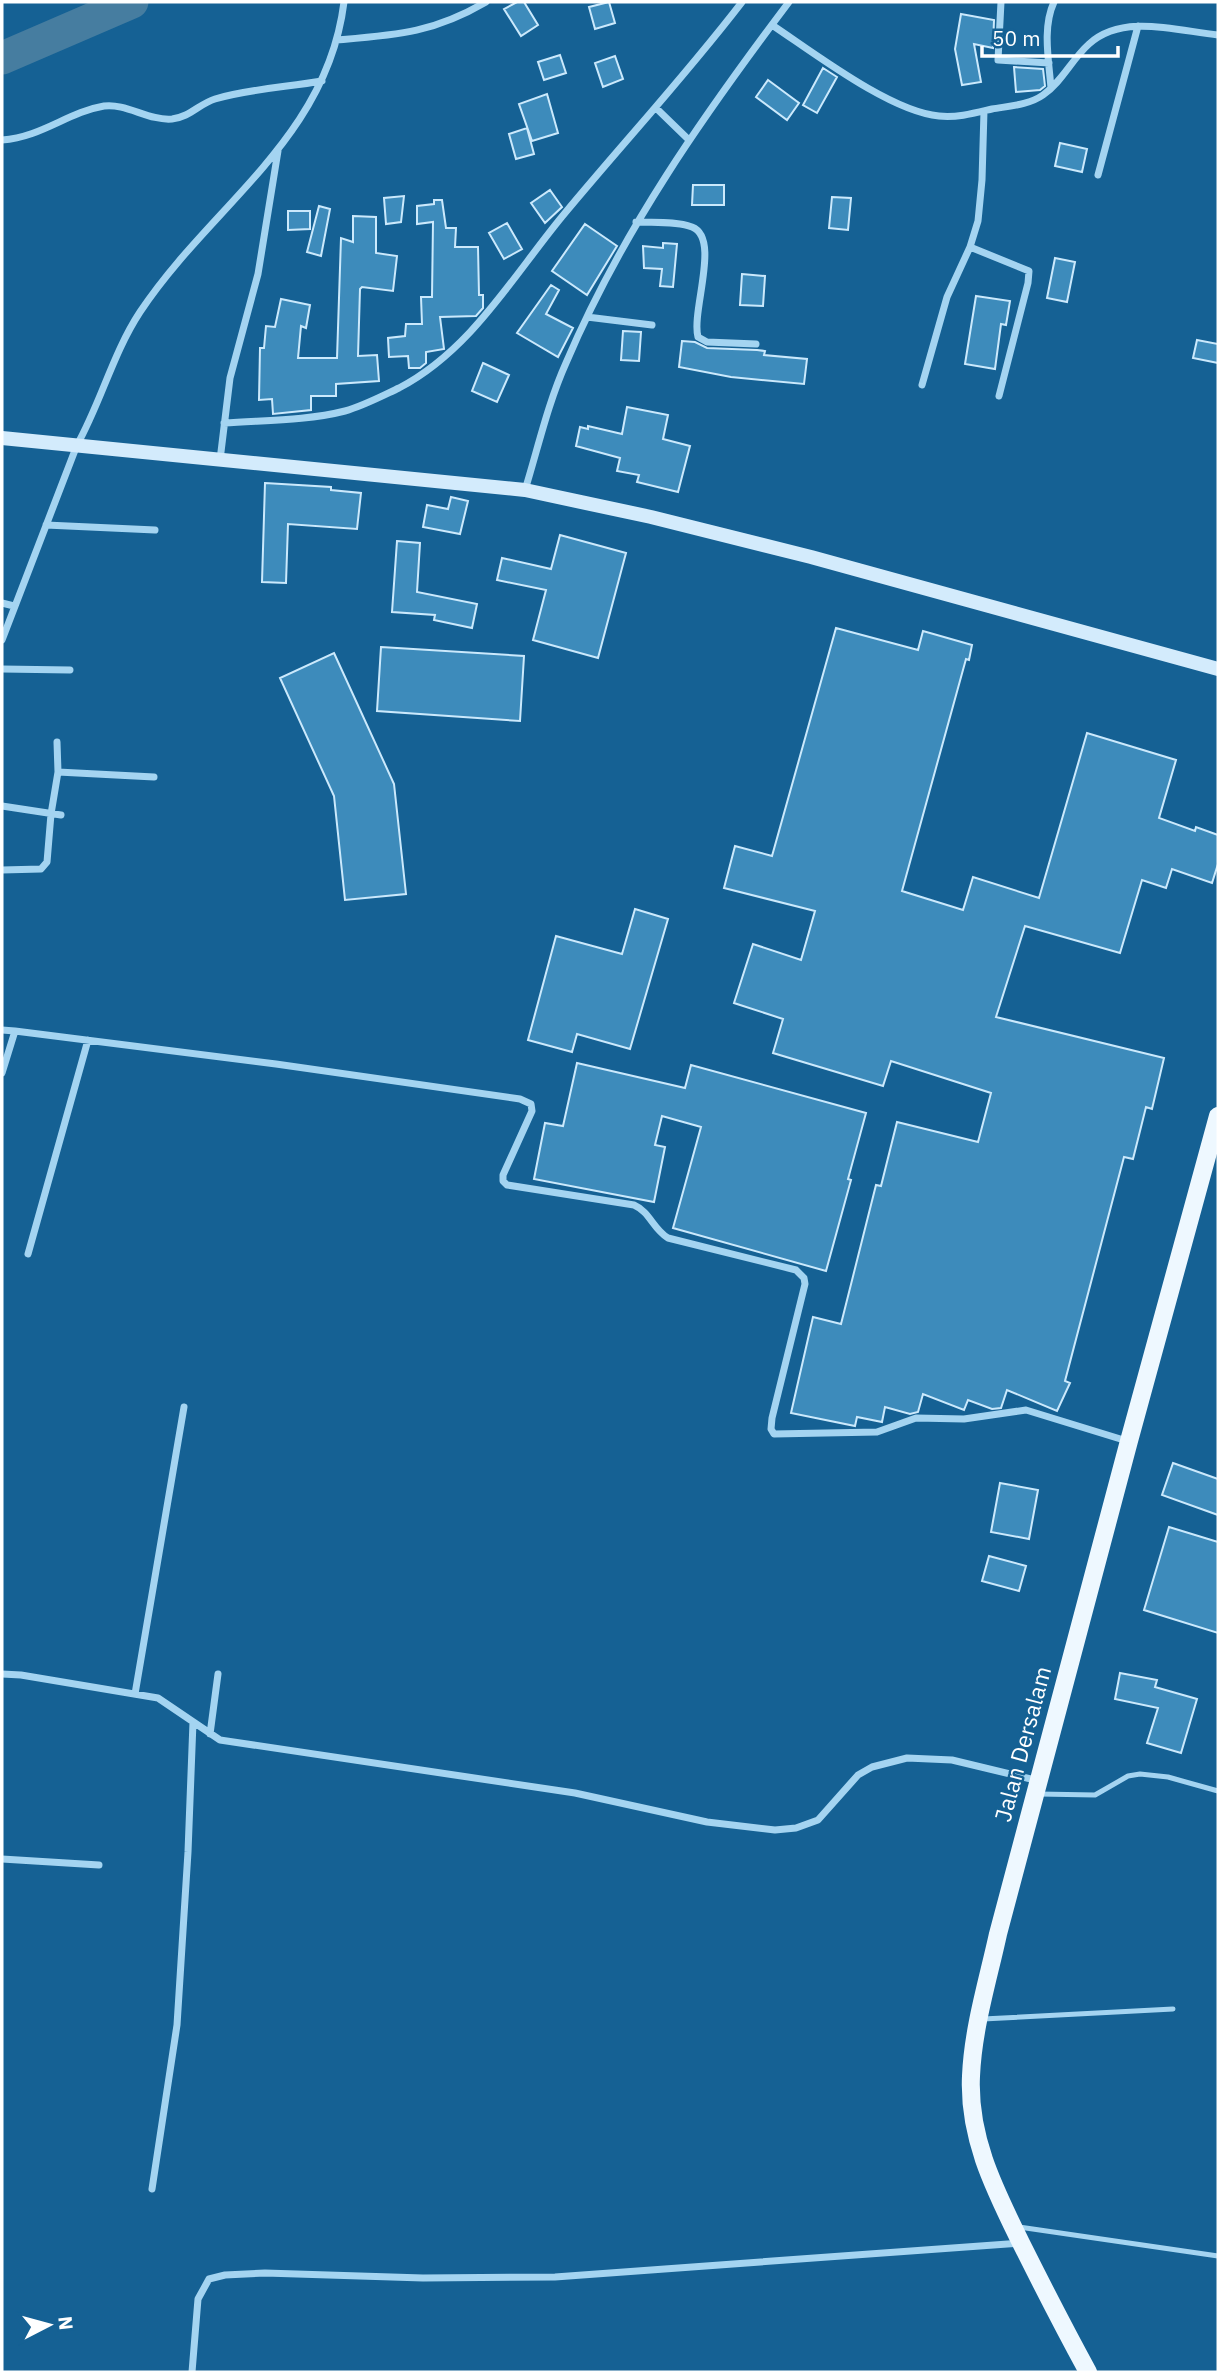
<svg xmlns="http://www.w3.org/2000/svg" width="1220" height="2374" viewBox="0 0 1220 2374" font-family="'IBM Plex Sans',sans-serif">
<rect width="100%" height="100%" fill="#156194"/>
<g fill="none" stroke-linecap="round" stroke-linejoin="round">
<path stroke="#467da0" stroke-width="33" d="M2,58L132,2"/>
</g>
<path fill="#3d8bbb" stroke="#cbe9fc" stroke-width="2" d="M517,2H524L538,25L521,36L504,9Z
M609,2L615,23L595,29L589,7Z
M961,14L994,20L993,48L974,44L981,82L962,85L955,49Z
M560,55L566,73L544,80L538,62Z
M615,56L623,79L603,87L595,63Z
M1014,67L1043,69L1045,86L1040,90L1016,92Z
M823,68L837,77L817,113L803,105Z
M768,80L799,103L787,120L756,97Z
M547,94L558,133L532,141L519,104Z
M527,128L534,154L516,159L509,134Z
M1060,143L1087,149L1082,172L1055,166Z
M693,185H724V205H692Z
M550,190L562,207L545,223L531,203Z
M404,196L401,222L386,224L384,198Z
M832,197L851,198L848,230L829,228Z
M434,200H442L446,228H456L455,247H478L479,295H483V308L476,316L440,317L444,349L426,352V363L420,368H409L408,356L389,357L388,338L405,336L406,324H422L421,297H432L433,222L417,224V206L434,204Z
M319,206L330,209L321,256L307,252Z
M288,211H310V229L288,230Z
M353,216L376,217V253L397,256L393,291L362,287L360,289L358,356L377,355L379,381L336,384V396H311V410L273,414L272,399L259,400L260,348H264L266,326L275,327L281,299L310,305L306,328L301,326L298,358H337L341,238L353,242Z
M507,223L522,249L504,259L489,233Z
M585,224L617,246L587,295L552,271Z
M663,243L677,244L673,287L660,286L662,269L644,268L643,246L663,248Z
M1055,258L1075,262L1067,302L1047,298Z
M742,274L765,276L763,306L740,305Z
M551,285L559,290L546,314L573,328L558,357L517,333Z
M976,296L1010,301L1006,325L1001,324L995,369L965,364Z
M623,331L641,332L639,361L621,360Z
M1197,340L1218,344V363L1193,358Z
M682,341L695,342L707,348L757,350L765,351L764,355L807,359L804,384L731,377L679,367Z
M483,363L509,375L497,402L472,391Z
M627,407L668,415L663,439L690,446L678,492L637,482L639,475L617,471L620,458L576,446L580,427L588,429V426L622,434Z
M265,483L331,487V490L361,493L357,529L288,524L286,583L262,582Z
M451,497L468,501L460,534L423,527L427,505L448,509Z
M560,535L626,553L598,658L533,640L546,590L497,580L502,558L551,569Z
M397,541L420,543L417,592L477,604L472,628L434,620L435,615L392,612Z
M836,628L918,650L923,631L972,645L969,660L966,659L902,891L963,910L973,877L1039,898L1087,733L1176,760L1159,818L1195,831L1196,827L1218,835V864L1212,883L1172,869L1166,888L1142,880L1120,953L1025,926L996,1017L1164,1058L1152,1109L1146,1107L1133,1159L1124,1157L1065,1381L1070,1383L1057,1411L1007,1390L1001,1408L992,1409L968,1400L964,1410L923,1394L918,1412L910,1414L885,1407L882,1422L857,1417L855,1426L791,1413L813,1317L841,1324L876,1185L881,1186L897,1122L978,1142L991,1093L891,1061L883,1086L773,1053L783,1019L734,1003L753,944L801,960L815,911L724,888L735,846L772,856Z
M381,647L524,656L520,721L377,711Z
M334,653L394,784L406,894L345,900L334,796L280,678Z
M635,909L668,919L630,1049L577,1034L572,1052L528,1040L556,936L622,954Z
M577,1063L685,1088L691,1065L866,1113L848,1179L851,1180L826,1271L673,1228L701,1127L662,1116L655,1145L665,1147L654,1202L534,1179L545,1123L563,1126Z
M1173,1463L1218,1479V1515L1162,1495Z
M1000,1483L1038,1490L1029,1539L991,1532Z
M1169,1527L1218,1542V1633L1144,1610Z
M989,1556L1026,1566L1019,1591L982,1581Z
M1120,1673L1157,1680L1155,1687L1197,1699L1181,1753L1147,1743L1158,1708L1115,1699Z"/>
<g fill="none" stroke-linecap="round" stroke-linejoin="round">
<path stroke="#a4d4f1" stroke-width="5" d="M1039,1794L1095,1795L1128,1776L1140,1774L1168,1777L1218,1791
M983,2019L1173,2009
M1019,2227L1218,2256"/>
<path stroke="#a4d4f1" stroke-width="7" d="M1001,2L998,60L1049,63
M772,25C814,53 891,112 939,116C957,118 975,113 992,109C1009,106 1029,105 1043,95C1062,82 1072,59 1089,44C1123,13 1178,31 1218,35
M337,40C397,35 433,33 486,2
M1051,88C1049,61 1042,28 1054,2
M656,108L689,140
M2,140C42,137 68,112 104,106C126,103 149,121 172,119C190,117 199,104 215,99C248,89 288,87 322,81
M1098,175L1138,26
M636,222C654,223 675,221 692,227C721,238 691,311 698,337L707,342L756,344
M970,247L1029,271L1028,283L999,396
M587,317L652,325
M922,385L947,297L970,247L978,221L982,180L984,111
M224,423C264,420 306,421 345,411C363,406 382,396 399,388C472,350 514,274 565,213C624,142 686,75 742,2
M220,460L230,378L258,274L278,151
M525,490C538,448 548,403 566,363C622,231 703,116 789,2
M46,525L155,530
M2,603L14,606
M2,640L77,445C101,402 113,353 140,312C211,205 327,139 344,2
M2,669L70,670
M58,772L154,777
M2,806L61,815
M2,870L41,869L47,862L51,814L58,772L57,742
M2,1030L15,1031
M2,1073L15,1031L276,1064L520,1099L531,1104L532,1111L503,1175V1181L507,1185L634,1205C650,1212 653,1229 668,1238L796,1270L804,1278L805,1284L772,1418L771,1429L774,1434L877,1432L916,1418L964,1419L1026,1410L1127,1441
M28,1254L88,1040
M2,1674L21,1675L158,1698L220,1740L575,1793L707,1822L775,1830L796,1828L818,1820L858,1775L872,1767L907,1758L952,1760L1039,1781
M135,1694L184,1407
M210,1734L218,1674
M2,1859L99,1865
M152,2189L177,2025L188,1852L193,1722
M192,2372L198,2299L209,2279L225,2275L265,2273L423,2278L555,2277L1020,2243"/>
<path stroke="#d3ebfc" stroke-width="14" d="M2,438L525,490L651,517L811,557L1218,669"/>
<path stroke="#eef8ff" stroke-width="18" d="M1088,2372C1065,2330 1043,2287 1021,2243C995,2190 968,2138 971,2076C973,2028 988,1980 998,1934L1129,1441L1218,1116"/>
</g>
<g text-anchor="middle" stroke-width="5" stroke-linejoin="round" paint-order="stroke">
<g font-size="23" fill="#fff" stroke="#156194">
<text transform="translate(1023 1744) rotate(-75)" y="8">Jalan Dersalam</text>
</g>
</g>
<rect width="1220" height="2374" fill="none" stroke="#ffffff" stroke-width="7"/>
<g transform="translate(49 2325) rotate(84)" stroke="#156194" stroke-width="5" paint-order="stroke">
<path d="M0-5L12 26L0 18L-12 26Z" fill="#ffffff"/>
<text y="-10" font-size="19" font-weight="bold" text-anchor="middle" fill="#ffffff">N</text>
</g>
<path d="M982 46v10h136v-10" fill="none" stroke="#ffffff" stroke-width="3.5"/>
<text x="992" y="46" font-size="21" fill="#ffffff" stroke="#156194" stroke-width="5" paint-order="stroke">50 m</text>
</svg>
